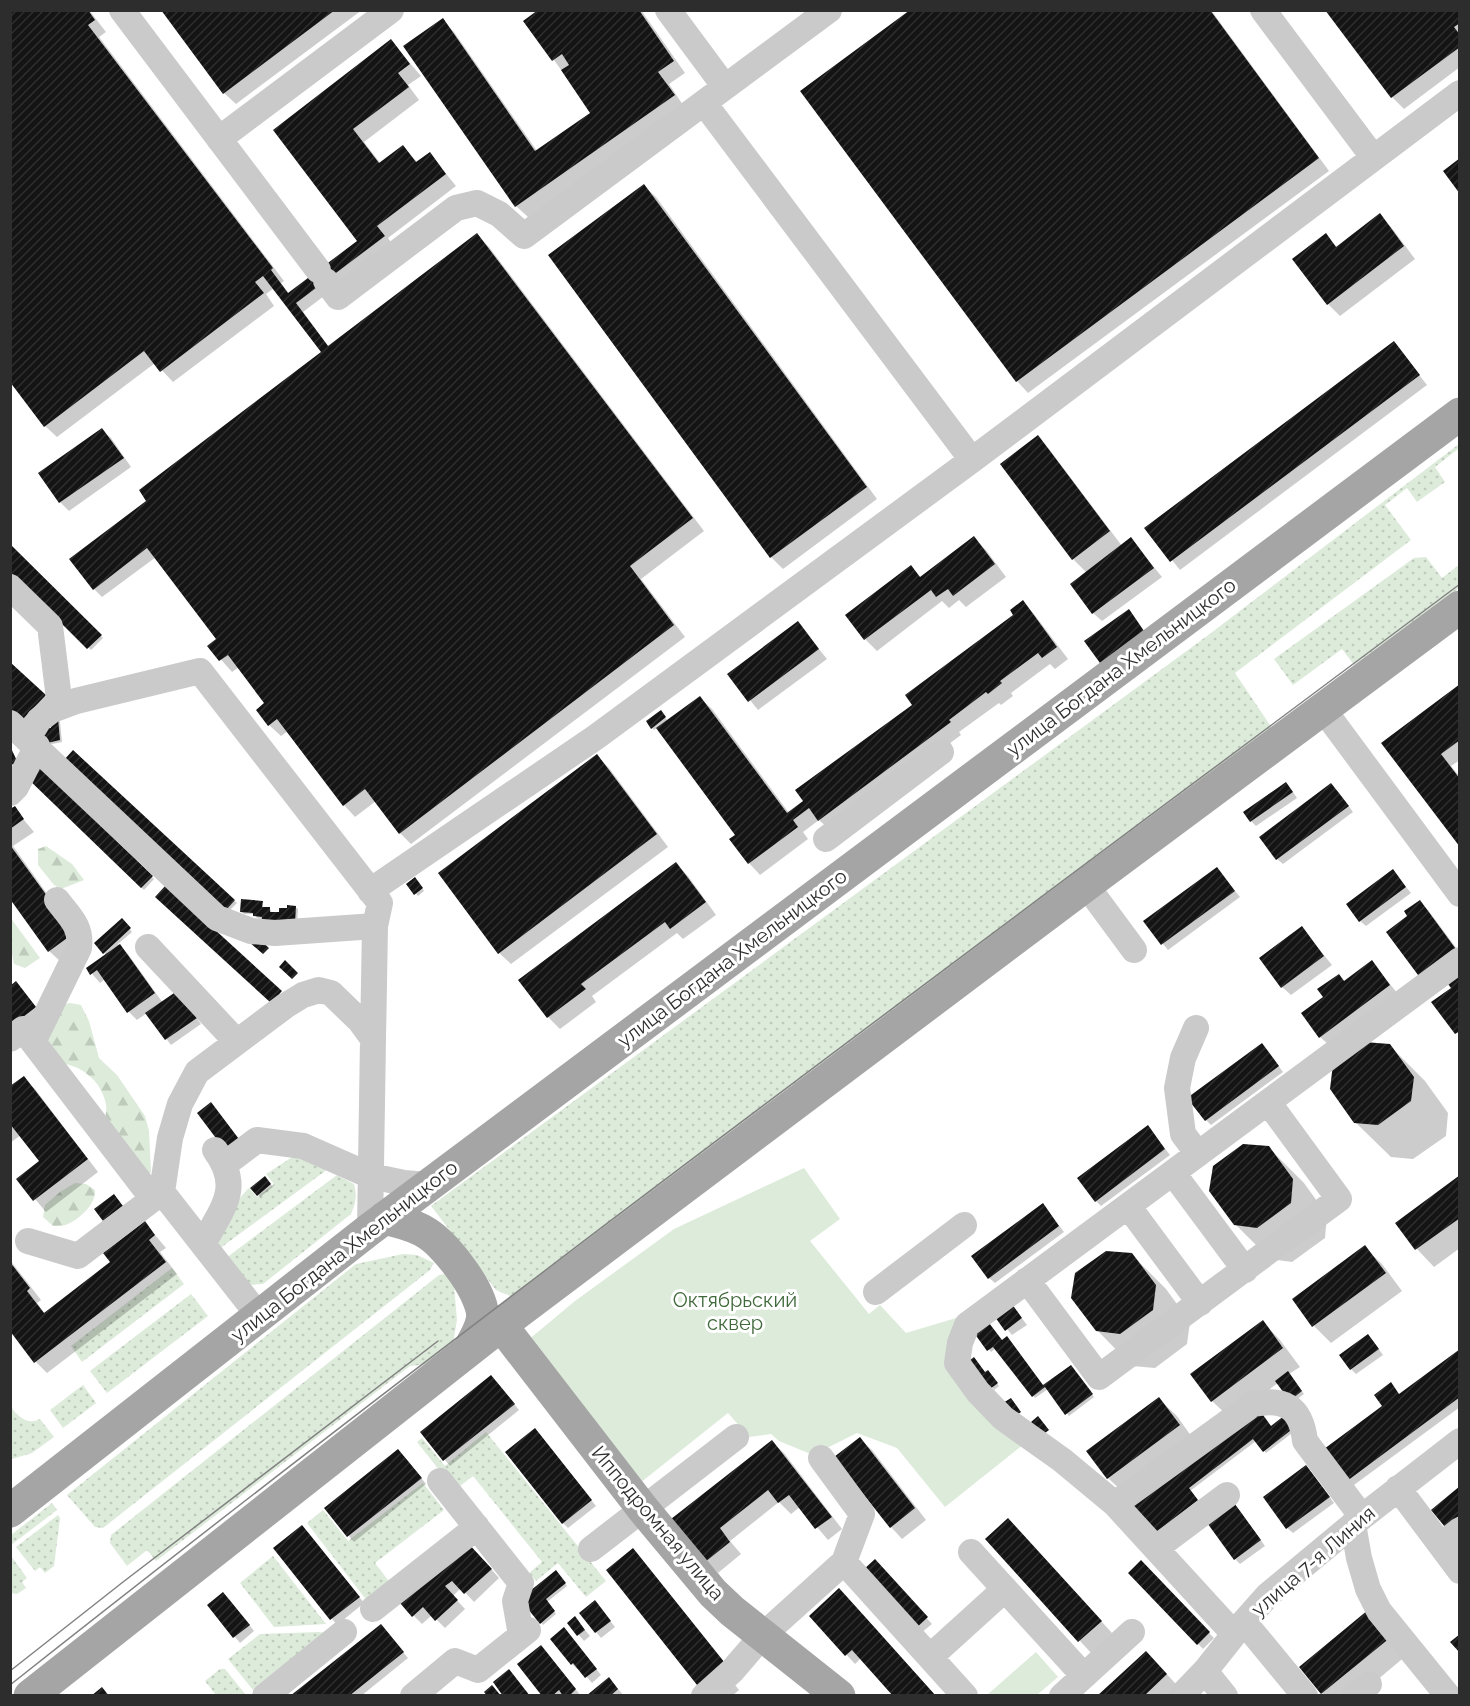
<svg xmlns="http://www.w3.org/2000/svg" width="1470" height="1706" viewBox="0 0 1470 1706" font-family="Raleway,sans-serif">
<defs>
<pattern id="grass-dots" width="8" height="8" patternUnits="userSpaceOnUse" patternTransform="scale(1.5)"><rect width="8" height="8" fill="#ddebda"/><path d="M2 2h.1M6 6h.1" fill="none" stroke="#becabb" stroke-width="1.8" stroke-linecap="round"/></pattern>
<pattern id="forest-firs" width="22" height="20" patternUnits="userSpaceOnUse" patternTransform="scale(1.5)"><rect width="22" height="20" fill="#ddebda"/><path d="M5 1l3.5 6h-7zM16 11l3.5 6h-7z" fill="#becabb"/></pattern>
<pattern id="building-hatch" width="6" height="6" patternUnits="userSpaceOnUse" patternTransform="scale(1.5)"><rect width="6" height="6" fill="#141414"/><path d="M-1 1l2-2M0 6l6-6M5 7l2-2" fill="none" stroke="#2e2e2e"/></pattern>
</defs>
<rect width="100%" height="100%" fill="#fff"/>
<path fill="url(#grass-dots)" d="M1459,444V450L1458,449L1435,467L1445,482L1417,502L1407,488L1385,505L1411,540L1235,673L1274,731L517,1299L496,1290L431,1206L1207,636Z
M1426,557L1442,578L1459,565V588L1354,665L1342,649L1293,685L1274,659L1414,558Z
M294,1156L328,1169L219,1249C216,1231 236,1200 249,1188L257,1197L274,1184L266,1174Z
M337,1175L354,1184C357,1195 356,1203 351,1214L263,1284L248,1285L226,1258Z
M403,1254L417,1255L434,1263L430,1270L103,1528L95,1527L67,1495L356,1264Z
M172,1268L184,1284L82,1362L71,1346Z
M445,1274L454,1286L457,1320L453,1344L429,1364L410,1366L156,1561L147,1550L127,1566L110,1543L111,1535L439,1275Z
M191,1294L208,1316L107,1393L90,1371Z
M83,1385L96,1403L63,1428L50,1410Z
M10,1406C18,1416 27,1426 40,1419L54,1437L32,1453L12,1459Z
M486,1432L606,1581L586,1597L558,1563L536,1581L529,1573L542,1562L473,1476L455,1490L417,1442L422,1438L445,1466Z
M423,1483L444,1510L375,1563L394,1588L371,1606L307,1523L323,1510L348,1541Z
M52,1503L57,1510L11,1545V1535Z
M58,1515L60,1518L54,1566L45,1573L40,1567L35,1571L16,1547Z
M11,1556L27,1578L22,1582L26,1588L17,1594L11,1593Z
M273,1556L326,1624L274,1627L240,1583Z
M319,1632L332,1634L257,1695L228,1659L260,1634Z
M220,1669H225L246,1695H216L205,1681Z"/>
<path fill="url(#forest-firs)" d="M46,846L72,864L84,880L61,889L54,885L38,865V849Z
M10,917L40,958L25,968L14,964L11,949Z
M70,1003L81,1005L89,1021L99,1058L117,1075L145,1116L149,1131L151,1172L148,1177L104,1124C105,1118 107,1110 106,1104C101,1080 80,1064 57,1063L46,1037L60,1005Z
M75,1183L86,1184L95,1190C96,1204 81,1218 68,1224C64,1226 58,1226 53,1226L43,1217L45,1205L60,1192Z"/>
<path fill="#ddebda" d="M804,1168L840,1219L810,1241L869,1314L880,1305L906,1333L966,1315L957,1342L1024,1444L945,1507L897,1448L857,1433L813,1455L779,1441L771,1434L749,1437L728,1413L640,1483L527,1341L575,1301L674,1229Z
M1036,1652L1058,1677L1037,1695H987Z"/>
<path fill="#0003" d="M10,10H89L106,32L99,37L284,281L281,283L289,294L363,247L275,130L391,41L421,76L408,85L419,100L364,142L381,164L403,147L418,163L430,154L456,186L388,238L395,248L374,258L303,312L329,347L477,235L489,247L704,531L641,579L685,637L411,844L400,833L376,801L355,817L344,805L288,731L281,736L269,725L266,703L239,667L232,672L209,646L218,639L156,557L102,597L94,589L146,503L323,352L274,288L266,294L274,306L173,382L155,363L57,437L45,426Z
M163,10H362L236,104L224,93Z
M541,10H641L685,73L669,84L685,108L528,217L516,206L442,20L454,32L537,151L592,113L526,21Z
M912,10H1211L1329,171L1028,393L1017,381Z
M1460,10V67L1404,109L1392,97Z
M644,186L656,197L877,499L783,569L771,557Z
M1379,215L1391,227L1415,259L1340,316L1328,304L1325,235L1337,247Z
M1394,343L1427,385L1180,570L1146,528Z
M102,430L111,438L131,467L69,511L60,502L40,474Z
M1038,437L1049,449L1122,546L1131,539L1162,577L1102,621L1093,613L1087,573L1073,559Z
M974,538L986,550L1006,577L966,607L959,600L949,608L942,601L877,651L865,639L911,567L921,578Z
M10,546L103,638L91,650L10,570Z
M1023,602L1034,614L1068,659L1055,669L1050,664L1011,693L1013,696L1001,705L999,703L959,732L961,735L831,831L819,820L803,832L808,839L760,875L749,863L737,836L657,728L654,730L652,728L663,715L668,721L700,698L712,709L789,813L805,801L1015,615Z
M798,623L827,659L758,710L729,674Z
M1460,686V760L1451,766L1460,777V844L1383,743Z
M45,696L47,698L25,721L10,707Z
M58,719L60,722L62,742L47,745Z
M73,752L237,903L229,911Z
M597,756L609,768L668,847L511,964L499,953Z
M37,766L154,879L144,890L27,776Z
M1291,789L1297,798L1256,826L1251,821Z
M1337,790L1353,812L1283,864L1277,859Z
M14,808L34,832L13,846L84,946L61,962L49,951L10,897V811Z
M676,864L688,876L716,915L683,939L677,933L592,996L596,1002L560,1029L548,1017L520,981Z
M1217,869L1240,897L1168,950L1145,922Z
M1393,871L1411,893L1366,926L1360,921Z
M417,881L424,891L418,896L408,884Z
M262,902L264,909H270L272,913L280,914L295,907L298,909L297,925L257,918L254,914H244L242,912Z
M1419,902L1428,910L1460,953L1409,916Z
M122,920L132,932L118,944L128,954L163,1003L182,998L201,1024L171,1045L147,1013L137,1020L129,1012L105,979L100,983L88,969L106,955L96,944Z
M1302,928L1332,965L1291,995L1282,987Z
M1372,962L1398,994L1329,1045L1320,1037L1325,997L1339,976L1345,982Z
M16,983L47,1020L10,1047Z
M1389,1045L1425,1081L1448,1113L1446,1136L1413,1159L1391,1157L1355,1122Z
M1267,1050L1283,1072L1211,1125L1206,1120Z
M23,1078L35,1089L98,1172L46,1212L18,1179L41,1161L21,1135L10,1143V1088Z
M1153,1133L1170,1155L1101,1206L1096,1201Z
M1269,1148L1304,1183L1327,1215L1325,1238L1292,1262L1270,1259L1235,1224Z
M1460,1176V1248L1434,1267L1417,1249L1397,1223Z
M267,1180L273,1187L260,1197L252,1188Z
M1048,1211L1064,1232L995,1283L989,1278Z
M145,1223L166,1248L160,1252L177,1274L47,1373L36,1362L10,1329V1260L41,1300L37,1303L45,1314L112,1262Z
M1364,1247L1382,1264L1402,1291L1331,1343L1314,1326Z
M1131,1254L1166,1289L1190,1322L1187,1344L1155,1368L1132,1366L1097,1330Z
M1017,1312L1027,1325L1012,1335L997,1317Z
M1263,1322L1280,1340L1300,1367L1289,1374L1304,1394L1291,1404L1278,1383L1230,1418L1212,1401Z
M974,1331L1002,1342L1043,1387L1073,1369L1094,1397L1069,1416L1048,1389L1035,1398L996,1348L991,1352Z
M1373,1341L1383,1355L1356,1374L1351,1369Z
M1460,1351V1407L1354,1485L1348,1480L1400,1395Z
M985,1374H990L999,1386L994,1390Z
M497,1382L519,1410L450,1466L422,1432Z
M1159,1399L1177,1416L1196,1443L1126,1495L1108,1478Z
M1272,1427L1296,1430L1266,1453L1256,1441L1190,1491L1200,1503L1157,1536L1133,1505Z
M540,1436L596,1506L568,1528L563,1523Z
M860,1439L872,1450L926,1520L902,1539L891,1527Z
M772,1442L784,1453L842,1529L828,1540L800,1507L791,1514L779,1502L730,1541L741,1554L718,1573L706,1561L673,1519Z
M404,1456L426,1484L354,1542L326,1509Z
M1311,1472L1334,1503L1293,1533L1287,1528Z
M1237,1507L1265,1546L1240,1564L1235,1559Z
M308,1532L364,1603L337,1625L275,1548Z
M1020,1532L1112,1633L1091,1653L987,1539Z
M633,1550L736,1678L732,1681L739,1690L732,1696H720Z
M476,1552L499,1578L474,1602L461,1588L453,1596L465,1609L445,1628L432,1615L422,1624L402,1604Z
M1141,1562L1214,1638L1203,1649L1130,1573Z
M880,1567L932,1624L921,1633Z
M558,1574L567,1586L547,1602L556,1614L543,1625L522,1599Z
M229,1599L254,1631L240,1643L209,1605Z
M600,1608L615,1627L601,1638L596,1632Z
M1368,1612L1407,1655L1358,1696H1325L1322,1693Z
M811,1616L883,1638L936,1696H895L861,1658L855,1664Z
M569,1623L580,1624L590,1636L584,1641Z
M386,1631L408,1658L361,1696H293Z
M569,1635L601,1675L592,1683L579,1668L577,1669L572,1664Z
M546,1652L581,1696H544Z
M1164,1671L1184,1693L1180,1696H1099Z
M614,1684L624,1696H588Z"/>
<path fill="url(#building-hatch)" d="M10,10H88L95,20L88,25L273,268L271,270L288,293L357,241L273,130L391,39L410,64L398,73L409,87L353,129L379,163L403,145L416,162L430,152L446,174L377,226L385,236L296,303L328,346L477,233L693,518L630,566L674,625L399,834L365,789L343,806L277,719L268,726L256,710L264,703L228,655L219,661L207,646L216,639L147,548L93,590L69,559L146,501L139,490L321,352L263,276L255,282L264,293L160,372L144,351L44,427L10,382Z
M161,10H335L223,94Z
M538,10H639L674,61L658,72L675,95L515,207L403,46L443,18L535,151L590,113L561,70L569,65L562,54L552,61L523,21Z
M910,10H1210L1319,158L1016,382L800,91Z
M1325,10H1460V23L1454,27L1460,35V47L1391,98Z
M1460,158V194L1443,171Z
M644,184L867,487L770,558L548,255Z
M1380,213L1404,246L1327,305L1292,259L1326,233L1336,247Z
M1394,341L1420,375L1170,562L1144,528Z
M102,428L124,458L59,503L38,473Z
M1038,435L1110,531L1072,560L1000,464Z
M974,536L995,564L953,596L948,589L936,597L931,590L864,640L845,615L911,565L920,577Z
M1131,537L1154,568L1092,614L1070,584Z
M10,544L102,635L87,649L10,572Z
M1023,600L1057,647L1042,658L1038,653L1034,656L1000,681L1002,683L988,694L986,692L949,720L951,722L818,821L809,808L793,820L798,827L748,864L729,839L735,835L656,728L700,696L787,813L803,801L795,790L912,705L905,695L1013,615L1010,610Z
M1129,609L1144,631L1100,663L1084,641Z
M798,621L819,649L748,702L727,674Z
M10,662L46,695L22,720L10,709Z
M1460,684V740L1441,754L1460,779V847L1381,743Z
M661,710L666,717L651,729L646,721Z
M58,718L60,740L43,744L42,728H51L50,719Z
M10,746L18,763L10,765Z
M73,750L235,900L226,910L64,760Z
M597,754L657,834L498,954L438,873Z
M37,764L153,876L141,888L25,776Z
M1286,782L1293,792L1250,822L1243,812Z
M1331,783L1349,806L1276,860L1259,837Z
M15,806L24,819L10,829V809Z
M10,845L74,933L48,952L10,899Z
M676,862L706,902L670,929L665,922L581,984L586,989L547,1018L518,980Z
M1217,867L1235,891L1161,945L1143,921Z
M1393,869L1406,887L1359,922L1346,904Z
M415,877L423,888L414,895L406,884Z
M166,885L282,991L271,1003L155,897Z
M241,899L263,901L262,907H270V912H279V908H287V905L296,906L295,923H261L262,917L253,916V913L240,912Z
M1420,900L1458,952L1421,979L1386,932L1407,916L1404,911Z
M122,918L131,928L103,954L94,943Z
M1302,926L1324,956L1281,988L1259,958Z
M255,935L269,948L263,954L249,942Z
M120,944L155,993L127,1013L97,970L90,975L86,968Z
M285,960L298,973L292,979L279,967Z
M1372,960L1390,985L1319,1038L1301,1013L1323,997L1317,989L1339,974L1344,981Z
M1460,969V1031L1455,1034L1431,1002L1451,988L1445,980Z
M16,981L36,1007L10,1027V986Z
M177,991L197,1018L165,1040L145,1013Z
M1364,1042L1390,1044L1414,1077L1411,1101L1378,1125L1354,1123L1330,1089L1333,1064Z
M1262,1043L1279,1066L1205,1121L1187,1098Z
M24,1076L88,1159L33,1201L16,1179L39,1161L10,1124V1086Z
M211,1102L251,1155L237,1166L197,1113Z
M1148,1125L1165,1149L1095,1202L1077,1178Z
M1243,1144L1269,1146L1293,1179L1291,1203L1257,1228L1234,1225L1209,1191L1213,1166Z
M1460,1175V1218L1415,1250L1395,1223Z
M265,1176L271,1184L257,1196L250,1188Z
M114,1194L123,1206L103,1221L94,1209Z
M1043,1203L1059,1226L988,1279L971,1256Z
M145,1221L155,1235L149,1240L166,1262L34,1363L10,1331V1262L30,1288L27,1291L44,1313L110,1262L103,1253Z
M1365,1245L1386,1273L1312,1327L1292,1299Z
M1106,1251L1132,1253L1156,1285L1153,1310L1120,1334L1096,1331L1071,1298L1075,1273Z
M1012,1304L1022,1318L1005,1331L995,1317Z
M986,1319L1002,1340L1007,1336L1043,1385L1071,1365L1093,1394L1065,1415L1045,1387L1032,1397L993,1347L987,1351L972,1330Z
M1263,1320L1283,1348L1211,1402L1190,1374Z
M1368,1334L1379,1349L1350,1370L1339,1355Z
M1460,1349V1397L1347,1481L1324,1449L1382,1406L1374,1395L1391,1382L1399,1394Z
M974,1357L985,1372L988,1370L998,1383L990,1389L966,1363Z
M1288,1371L1302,1391L1288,1402L1284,1393L1275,1381Z
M491,1375L515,1404L443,1461L420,1432Z
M1159,1397L1180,1425L1107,1479L1086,1451Z
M1011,1398L1021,1412L1014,1417L1003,1403Z
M1258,1408L1271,1426L1285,1415L1295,1427L1263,1452L1253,1439L1189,1488L1198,1500L1153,1535L1131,1505Z
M1038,1416L1049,1430L1041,1436L1031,1422Z
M535,1428L592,1500L562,1524L505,1452Z
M860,1437L915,1508L890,1528L834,1457Z
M772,1440L832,1517L815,1529L789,1495L778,1503L768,1490L720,1528L730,1542L705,1562L671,1519Z
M398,1449L422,1478L347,1537L324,1508Z
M1306,1465L1330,1497L1286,1529L1263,1497Z
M1460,1486V1515L1445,1527L1431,1510Z
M1232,1500L1261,1540L1234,1560L1205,1520Z
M1008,1518L1102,1621L1078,1642L985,1539Z
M302,1525L360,1597L330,1620L273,1548Z
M467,1542L492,1569L464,1594L452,1581L445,1586L458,1600L435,1621L423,1607L412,1617L400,1603Z
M633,1548L729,1668L701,1690L606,1570Z
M875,1559L928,1617L915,1629L862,1571Z
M1141,1560L1210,1632L1197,1645L1128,1573Z
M556,1570L566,1583L546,1599L555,1611L540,1624L520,1599Z
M839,1588L876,1629L936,1696H893L852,1650L845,1656L809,1616Z
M223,1592L250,1625L233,1638L207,1605Z
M595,1600L611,1621L595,1633L579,1613Z
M1368,1610L1391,1637L1321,1694L1299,1667Z
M575,1616L585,1630L577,1636L567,1623Z
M381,1624L404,1652L349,1696H290Z
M564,1627L597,1669L585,1678L573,1663L571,1665L550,1639Z
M1460,1634V1653L1450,1642Z
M541,1645L576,1689L569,1696H563L559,1690L552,1696H542L517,1664Z
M1146,1651L1167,1674L1144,1696H1097Z
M509,1669L530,1696H503L493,1682Z
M609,1677L618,1689L610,1696H586Z
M492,1685L501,1696H487L484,1692Z
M102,1687L109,1696H91Z"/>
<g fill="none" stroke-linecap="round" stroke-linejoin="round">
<path stroke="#cacaca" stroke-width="26" d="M122,10L318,270
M668,10L725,87
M1263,10L1373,157
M704,103L972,460
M219,139L391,10
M326,281L338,297L456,208L477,203L499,214L524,236L829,10
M10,587L50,626L60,707
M1323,709L1460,894
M10,723L217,918L251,931L275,933L375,926
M28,738L39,720L52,710L76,701L200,671L380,903L375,926L373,1039
M10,793L16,787L37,746
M826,839L941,752
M1086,885L1134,950
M370,891L596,737L972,460L1460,93
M148,947L236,1041
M1196,1028L1183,1058L1177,1088L1183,1134L1198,1154
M10,1039L23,1029L153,1199
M33,1042L79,948C82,926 69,916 57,900
M225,1164L257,1140L303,1146L371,1176L404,1183L428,1185
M1173,1173L1245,1270
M1128,1206L1200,1303
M28,1241L78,1256L162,1192
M203,1244C222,1208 243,1188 215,1150
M1027,1280L1099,1377L1339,1199L1268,1102
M876,1292L964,1225
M259,1316L162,1192L170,1138L180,1104L197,1072L285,1006L303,995L319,990L331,993L360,1021L373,1039L370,1229
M821,1458L862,1514L844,1562
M440,1481L521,1583L515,1601L521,1635
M1398,1488L1460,1571
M1115,1504L1253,1404C1285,1398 1301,1407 1305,1441L1362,1517
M1353,1524L1359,1558L1368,1589L1379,1611L1448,1696
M1441,1545L1460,1530
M1156,1548L1227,1495
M591,1549L736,1437
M971,1552L1084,1676
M373,1609L477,1527
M1244,1622L1305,1696
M1234,1634L1115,1504L1062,1460L1003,1418L978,1392L957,1363L960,1343L967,1325L1460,960
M930,1657L1005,1589
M1205,1671L1225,1696
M265,1696L344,1632
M413,1696L455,1661L478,1670L528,1630
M704,1696L732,1671L763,1635L844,1562L965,1696
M1062,1696L1132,1632
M1181,1696L1205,1671L1244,1622L1268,1595L1362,1517L1460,1441
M1355,1696L1369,1684"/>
<path stroke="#a5a5a5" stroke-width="33" d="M384,1218C399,1222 415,1225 428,1234C446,1245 488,1298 482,1321C480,1331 473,1342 468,1351
M501,1325L643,1509L713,1593L732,1611L839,1696
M10,1511L370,1229L1460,414
M30,1696L501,1325L1086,885L1460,607"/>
<path stroke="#828282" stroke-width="1.5" d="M10,1671L123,1582L438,1341
M10,1685C486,1308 974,948 1460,584"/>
</g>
<g text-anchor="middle" stroke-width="6" stroke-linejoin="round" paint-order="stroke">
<g font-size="20" fill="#2d2d2d" stroke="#fff">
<text transform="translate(1121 667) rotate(-37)" y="7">улица Богдана Хмельницкого</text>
<text transform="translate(732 958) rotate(-37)" y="7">улица Богдана Хмельницкого</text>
<text transform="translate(344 1251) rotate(-38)" y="7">улица Богдана Хмельницкого</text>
<text transform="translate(658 1523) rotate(50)" y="7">Ипподромная улица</text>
<text transform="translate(1313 1561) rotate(-41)" y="7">улица 7-я Линия</text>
</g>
<g font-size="20" fill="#3f693a" stroke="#fff">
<text x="735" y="1307">Октябрьский<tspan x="735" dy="23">сквер</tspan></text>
</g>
</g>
<rect width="1470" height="1706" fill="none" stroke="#2d2d2d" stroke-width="24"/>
</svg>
